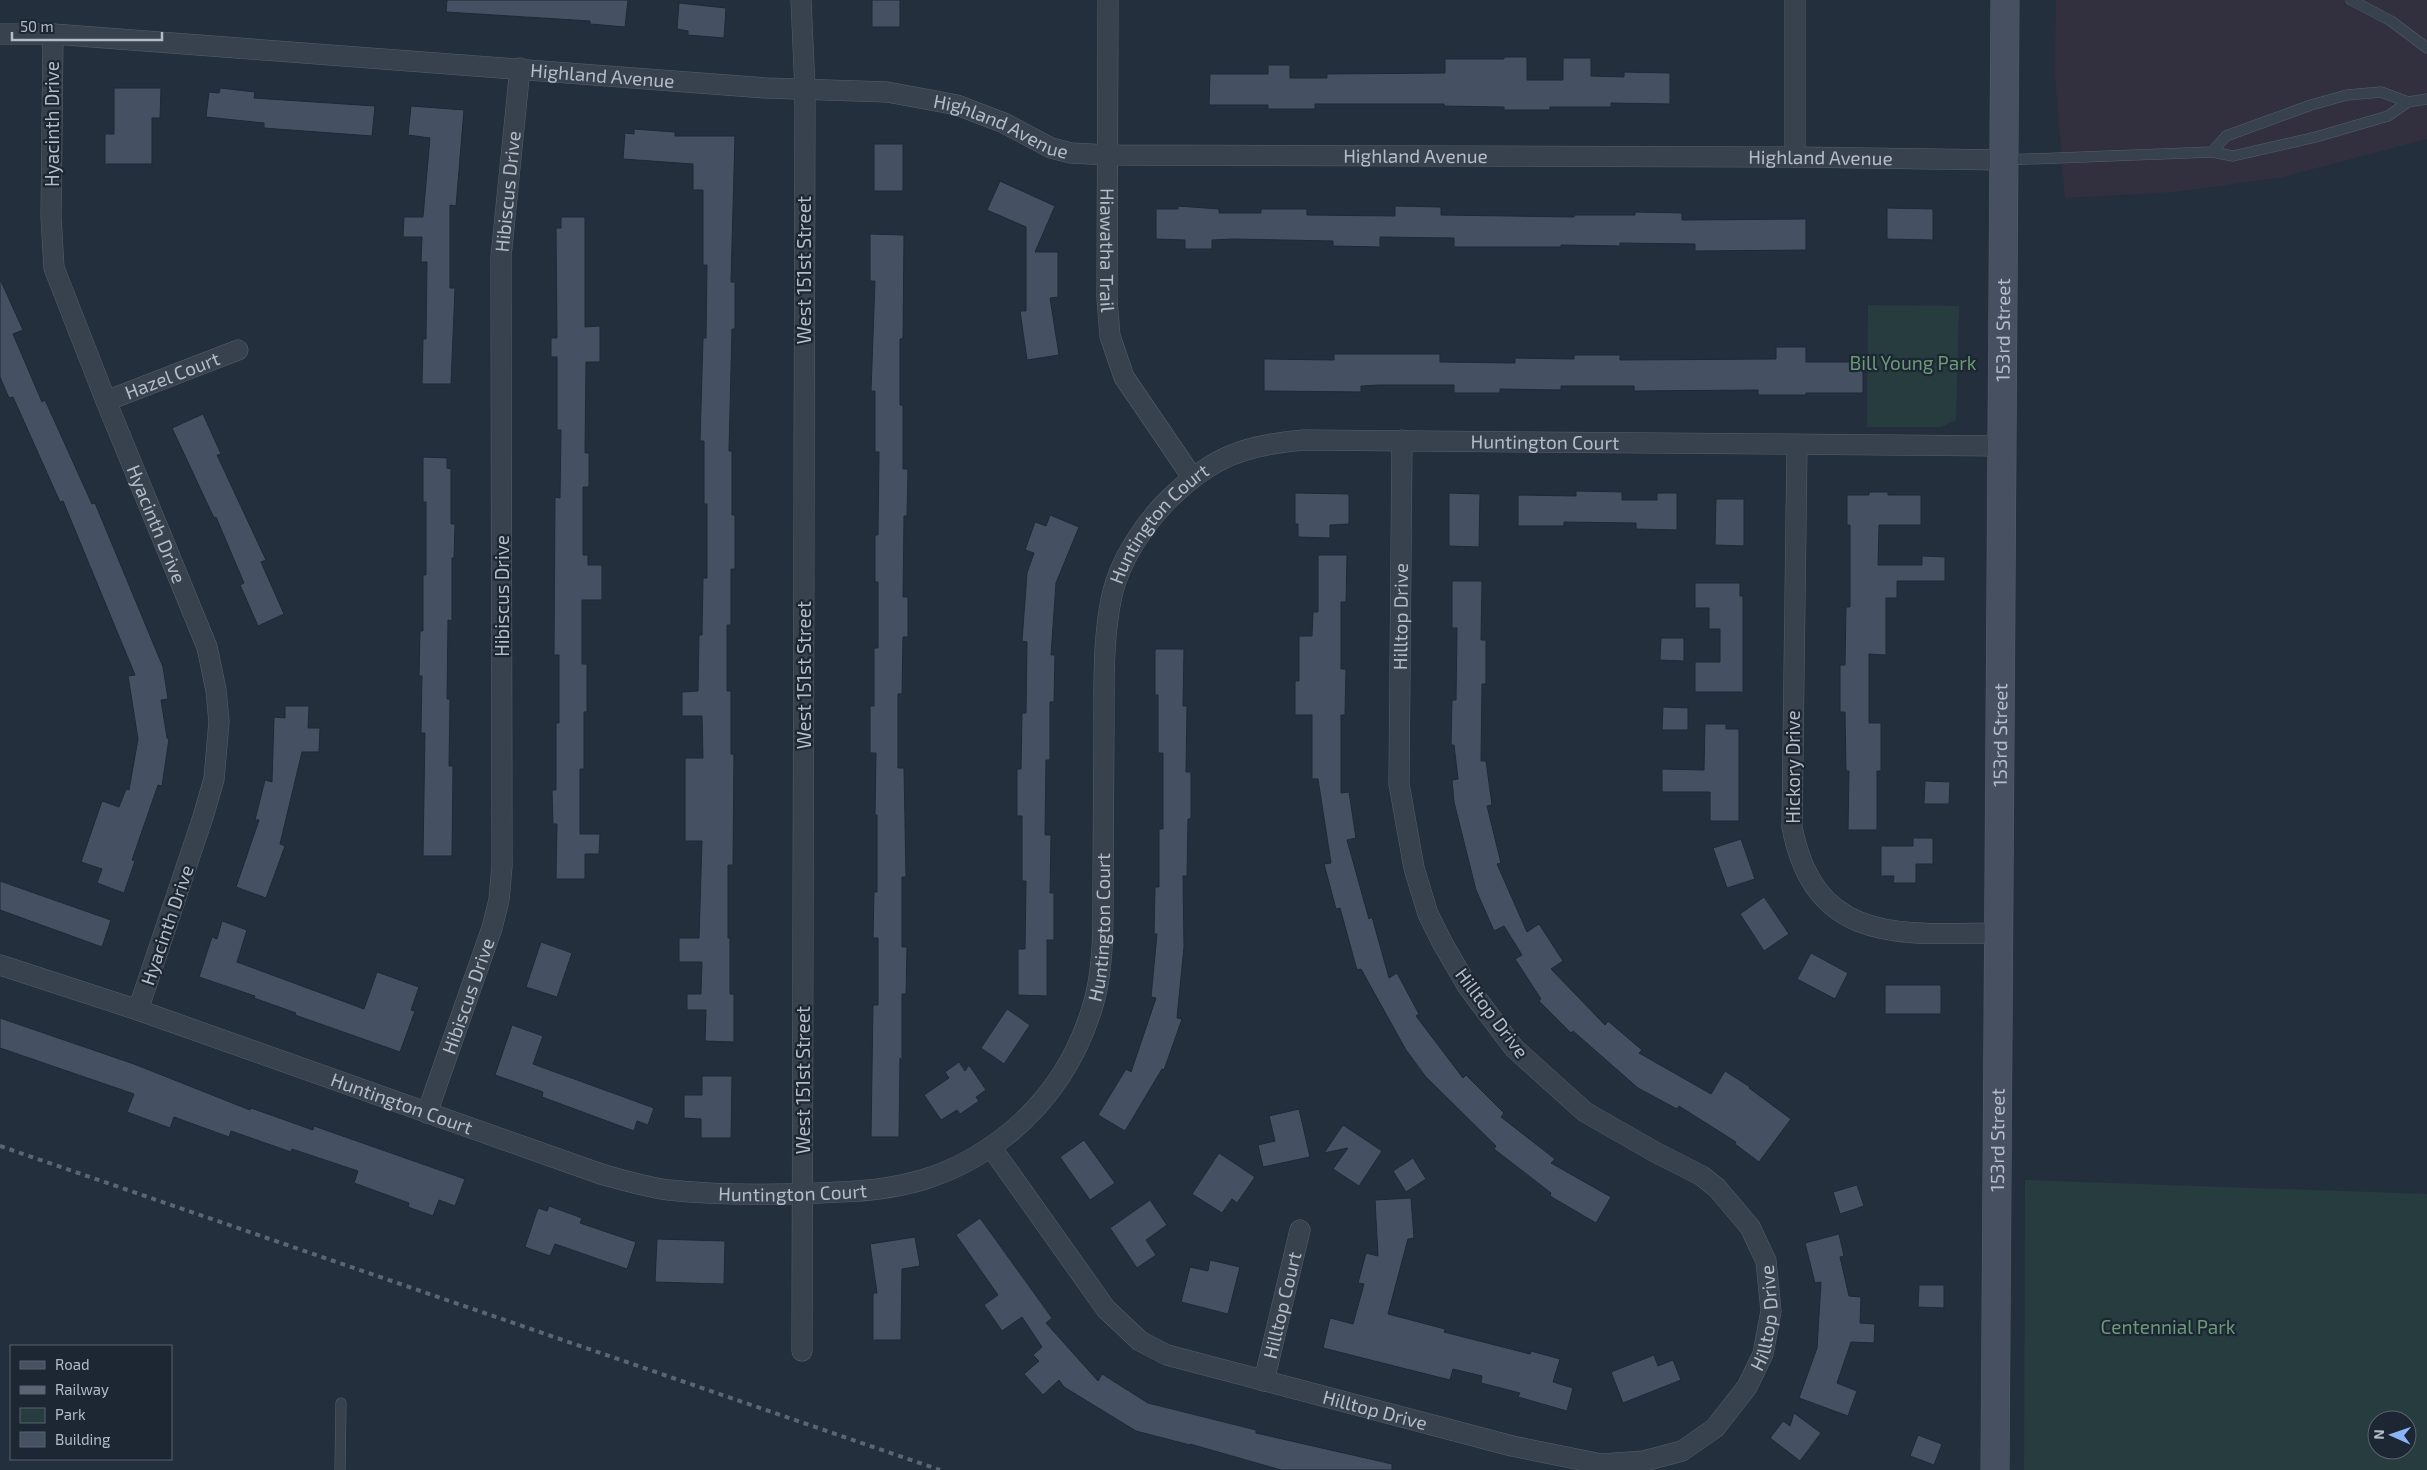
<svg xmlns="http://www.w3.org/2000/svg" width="2427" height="1470" viewBox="0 0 2427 1470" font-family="'Exo 2',sans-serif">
<rect width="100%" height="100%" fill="#242f3e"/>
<path fill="#32303f" d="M2056,0H2427V139L2282,177L2176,192L2065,198L2055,76Z"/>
<path fill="#263c3f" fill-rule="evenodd" d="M1868,305L1959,306L1956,420L1941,427H1867Z
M2025,1180L2427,1194V1470H2024ZM2377,1420H2407V1450H2377Z"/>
<path fill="#455162" stroke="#1f2835" d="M447,0H628L625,27L590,24V21L446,12Z
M872,0H900V27H872Z
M679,3L726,8L724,38L688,35V31L677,29Z
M1504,57H1527V80H1563V58H1591V76L1624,77V72L1670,73V104L1611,103V107H1550V110H1504V107L1444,106V104H1315V109H1268V105H1209L1210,74H1268V65H1290V78H1327V74L1445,73V59H1504Z
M114,88H161L160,118H152V164H105V134H114Z
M220,88L255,92L254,98L375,106L372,136L264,128V123L206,117L209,92L219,93Z
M411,106L464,110L456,206L450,205V288H455L451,384H422L423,339H426L427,262H421L422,237H403L404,217H423L430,138L408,135Z
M634,129L675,132V136H735L731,282H735V329H732L729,451H732V515H735V569H731V625H727V691H731V754H734L733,865H728V938H730V994H734V1042L705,1041L706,1010H687V994H701L702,962H679V938H699L702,841H685V758H703L702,716H682V692L698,691L699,635H702L703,578H707V504H704V441H700L703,338H706L707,265H703V190H693V164L623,159L625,133L634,134Z
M874,144H903V191H874Z
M1000,181L1055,206L1035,252H1058V297L1050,298L1059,355L1027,360L1020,311H1026V227L987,210Z
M1178,206L1219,209V213H1261V209H1307V215L1395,216V206L1441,207V215L1574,217V215H1635V212L1682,213V220L1806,219V250L1695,251V244L1620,243V246L1561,245V247H1454V238L1380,237V247L1333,246V241L1233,239L1212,240V249H1185V240L1156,239V209H1178Z
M1887,208L1933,209V240L1887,239Z
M561,217H585V327L600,326V362H586L585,453H589V487H583V555H588V565H602V600H582V664H587V712H584V769H580V834H600L599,854H585V879H556L557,824H553L552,790H556V723H559V655H554L555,497L560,498L561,430H557V357H551V338H557L556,228H561Z
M870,234L904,235L903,339H900V405H903V469H908L907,516H904L903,597H908V637H903L902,694H898V768H904L906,877H902V947H907L906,994H902V1062L900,1058L899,1137H871L873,1005H878V938H873L874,892H877V815H875L876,753H870V706H874V648H878V582H875V535H878L879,452H875V391H871L875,281H870Z
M0,279L23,330L13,334L42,402L45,400L92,504L95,503L163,667L168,699L161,700L167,738L169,739L162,786L158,785L132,860L135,861L124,893L97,883L102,869L81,862L102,801L119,807L126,789L129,790L138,739L128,676L135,675L63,501L60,502L13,397L9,398L0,377Z
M1776,347H1806V362H1863V393H1806V395H1758V390L1634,391V386H1561V390L1500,389V393H1454V385H1379L1361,386V392L1264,391V359L1334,360V354H1440V362L1515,363V358L1574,359V355H1620V360L1776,359Z
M203,414L221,454L217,455L266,560L261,562L284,614L258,626L240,585L244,583L216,517L214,518L172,428Z
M423,457L447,458V468L451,469V524H455L454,558H452V621L448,620L447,699H450L449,766H453L452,856H423L425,733H421L422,676H419L420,631H423V575H426V502H423Z
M1576,491L1622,492V500H1657V493H1677V530L1636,529V523L1564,522V526H1518V495L1576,496Z
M1869,492H1888V495H1921V525H1879L1878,565H1922V556L1945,557V581H1897V598H1886V655L1869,654V723H1881V771H1877V830H1848L1849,771H1846L1845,712H1840V665H1845L1846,607H1850V525H1847V495H1869Z
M1295,493L1349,494V524L1330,525V538L1298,537V524H1295Z
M1449,493L1480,494L1479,547L1449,546Z
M1716,499H1744V546L1715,545Z
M1050,515L1079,527L1056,583L1051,655H1055L1054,702H1050V760H1046L1045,835H1051L1050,893H1054V940H1047V996L1018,995V949H1025L1026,881H1022V816H1017V769H1021L1022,713H1026L1027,642L1022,641L1027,573L1034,553L1025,550L1035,522L1046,526Z
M1318,555H1347L1346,602H1341V669H1346L1345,715H1341V793L1349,792L1356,838L1347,840L1369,919L1372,917L1389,978L1397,973L1419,1014L1416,1016L1463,1078L1466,1075L1504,1113L1501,1117L1555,1159L1551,1163L1611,1197L1596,1223L1550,1196L1551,1193L1494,1149L1496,1146L1426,1077L1406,1050L1361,969L1357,970L1340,908L1336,909L1324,864L1331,863L1318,779H1312V715H1295V681H1299V636H1312L1313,612H1318Z
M1452,581H1482L1481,640H1486V684H1482L1481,761H1486L1492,805L1487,806L1501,863L1497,864L1527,932L1539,924L1563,961L1551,969L1605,1025L1608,1021L1642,1050L1639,1053L1711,1094L1725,1071L1750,1087L1749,1088L1791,1119L1759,1162L1735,1144L1736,1142L1679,1106L1677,1109L1638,1088L1573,1031L1571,1033L1539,1001L1541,999L1515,959L1522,955L1504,926L1494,931L1476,890L1454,802L1452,780L1458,779L1454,745H1451L1452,700H1456L1457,628H1452Z
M1695,583H1740V596H1743V692H1695V662H1720V629H1709V608H1695Z
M1661,638H1684V661L1660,660Z
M1155,649H1184L1183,706H1187L1186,772H1191V819H1188L1187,876H1183L1184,947L1177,1018L1182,1019L1164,1070L1162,1069L1125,1131L1098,1115L1126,1069L1131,1072L1156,998L1151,997L1157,934H1154L1155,887H1159V829H1163V753H1158V695H1155Z
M285,706H309L308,728H320L319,752H302L280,844L285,846L266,898L236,887L259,820H255L265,780L272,782L274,717L285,718Z
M1663,707L1688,708V730H1662Z
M1705,724H1726V729H1739V821H1710V792H1662V769L1704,770Z
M1925,781L1950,782L1949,804H1924Z
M1913,838H1933V864H1916V883H1893L1894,876H1881V846H1913Z
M1741,839L1755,879L1727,888L1713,848Z
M0,881L111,920L102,947L0,910Z
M1764,897L1789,934L1764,951L1740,914Z
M222,921L247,930L237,962L364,1009L377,972L419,987L411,1010L415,1011L400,1052L295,1015L296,1013L254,998L255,996L199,977L212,937L217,939Z
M541,942L572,953L557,997L526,987Z
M1811,953L1848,973L1835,999L1797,979Z
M1885,985H1941V1014H1885Z
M1007,1009L1030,1025L1004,1064L981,1048Z
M0,1018L134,1064L250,1110L251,1108L313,1130L314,1126L465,1179L455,1206L439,1200L433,1216L408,1207L409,1203L354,1183L358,1171L292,1149L291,1152L231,1131L229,1137L174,1117L170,1128L127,1112L134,1094L0,1048Z
M512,1025L543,1036L533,1064L654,1108L648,1125L637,1121L634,1131L542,1097L543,1092L495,1075Z
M959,1062L965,1071L969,1065L986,1090L976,1097L979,1101L960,1114L957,1110L941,1120L924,1095L949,1078L945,1072Z
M702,1076H732L731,1138H701V1119L684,1118V1095H702Z
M1299,1109L1310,1157L1263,1167L1258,1145L1275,1141L1269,1116Z
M1343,1125L1382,1151L1359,1186L1333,1169L1348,1148L1324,1153Z
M1084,1140L1115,1183L1090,1200L1060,1157Z
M1219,1153L1255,1177L1237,1203L1232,1199L1222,1213L1192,1194Z
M1413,1158L1426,1179L1406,1192L1393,1171Z
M1857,1185L1864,1206L1840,1214L1833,1192Z
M1411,1198L1414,1238L1408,1239L1388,1314L1445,1329L1444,1332L1530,1354L1531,1351L1560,1359L1553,1382L1573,1388L1567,1411L1518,1397L1520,1393L1481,1383L1482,1376L1453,1369L1450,1380L1323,1348L1330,1318L1353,1324L1364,1284L1358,1283L1366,1253L1378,1256L1375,1200Z
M1150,1200L1167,1225L1146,1240L1156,1255L1137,1268L1110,1228Z
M549,1206L582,1218L580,1223L636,1242L627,1269L555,1244L550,1256L525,1247L538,1208L547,1211Z
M980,1218L1052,1318L1046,1323L1098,1381L1102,1374L1148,1403L1256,1430V1433L1392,1464V1470H1281L1190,1444V1445L1136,1431L1064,1387L1059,1380L1043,1395L1024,1374L1039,1361L1033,1355L1042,1347L1022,1317L1002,1331L984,1305L998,1295L956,1235Z
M1839,1234L1844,1256L1840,1257L1849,1296L1861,1297L1860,1323L1875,1324L1874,1343L1851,1342L1837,1383L1857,1391L1848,1416L1799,1398L1817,1348L1821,1282L1815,1283L1805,1243Z
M915,1237L920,1266L902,1269L901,1340H873V1293H877L870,1244Z
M657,1239L725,1241L724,1284L655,1282Z
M1210,1260L1240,1267L1228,1314L1181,1302L1190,1267L1208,1271Z
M1919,1285H1944V1308L1918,1307Z
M1654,1355L1658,1366L1673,1360L1681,1380L1623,1403L1611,1372Z
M1794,1413L1821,1433L1800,1461L1770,1438L1783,1421L1790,1426Z
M1918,1435L1942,1444L1934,1465L1910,1456Z"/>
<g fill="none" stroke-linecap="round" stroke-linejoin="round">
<g stroke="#565f6c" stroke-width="11">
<path id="lane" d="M2351,0L2391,21L2427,48
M2212,152L2226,136L2311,105L2347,95L2381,92L2408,102L2427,99
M2004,160L2212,152L2233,156L2316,137L2388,116L2408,102
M340,1470L341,1403"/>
</g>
<g stroke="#565f6c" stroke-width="21">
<g id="street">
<path d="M801,0L805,90L802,1351"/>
<path id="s1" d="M1108,0L1107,299L1110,336L1124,377L1192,477"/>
<path id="s2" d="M0,34H53L766,88L887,92L957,105L1004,123L1051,148L1071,153L1109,155L1795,157L2003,160"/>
<path id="s3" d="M53,34L51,217L54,268L106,401L207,647L216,690L219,722L214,779L203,817L138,1010"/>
<path d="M1795,157V0"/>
<path id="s4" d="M106,401L238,350"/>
<path d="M1797,446L1792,827C1815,945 1901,934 1997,933"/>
<path id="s5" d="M0,965L138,1010L601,1174C623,1180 646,1187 669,1190C725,1196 783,1195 839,1192C902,1190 952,1177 1003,1138C1049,1103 1080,1054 1095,998C1104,961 1103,923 1103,885C1103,831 1104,776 1104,721C1104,680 1103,636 1112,595C1120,560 1144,524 1169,499C1212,457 1244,445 1304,440L2000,446"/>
<path id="s6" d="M427,1113L492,928L499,900L502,866L501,257L520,68"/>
<path id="s7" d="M991,1147L1106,1309L1140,1341L1167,1355L1512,1446L1601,1464L1644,1461L1682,1451L1715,1428L1747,1387L1763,1354L1771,1311L1766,1261L1750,1227L1717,1188L1702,1176L1655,1152L1585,1112L1514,1048L1468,987L1443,944L1428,914L1414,868L1399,784L1402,440"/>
<path id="s8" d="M1264,1381L1300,1230"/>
</g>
</g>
<g stroke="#565f6c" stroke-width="29">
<g id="secondary">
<path id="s9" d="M1995,1470L2005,0"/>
</g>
</g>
<use href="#lane" stroke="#38414e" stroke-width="10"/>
<use href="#street" stroke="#38414e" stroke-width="20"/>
<use href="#secondary" stroke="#465061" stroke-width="28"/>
<path stroke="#5a6575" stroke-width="4" stroke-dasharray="5 5" stroke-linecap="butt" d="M0,1146L940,1470"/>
</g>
<g text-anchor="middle" stroke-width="4.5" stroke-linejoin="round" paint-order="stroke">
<g font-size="19" fill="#b4bcc9" stroke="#1d2633">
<text dy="7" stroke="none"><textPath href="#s2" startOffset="604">Highland Avenue</textPath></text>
<text transform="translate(52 124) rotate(-90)" y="7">Hyacinth Drive</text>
<text dy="7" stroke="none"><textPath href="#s2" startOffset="1009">Highland Avenue</textPath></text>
<text dy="7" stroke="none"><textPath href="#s2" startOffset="1429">Highland Avenue</textPath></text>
<text dy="7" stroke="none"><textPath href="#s2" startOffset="1834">Highland Avenue</textPath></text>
<text dy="7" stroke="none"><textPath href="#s6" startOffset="934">Hibiscus Drive</textPath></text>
<text dy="7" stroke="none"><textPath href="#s1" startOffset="250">Hiawatha Trail</textPath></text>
<text transform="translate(804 270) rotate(-90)" y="7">West 151st Street</text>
<text dy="7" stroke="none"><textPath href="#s9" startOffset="1140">153rd Street</textPath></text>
<text dy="7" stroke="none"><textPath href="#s4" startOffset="71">Hazel Court</textPath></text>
<text dy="7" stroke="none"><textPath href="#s5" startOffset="2132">Huntington Court</textPath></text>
<text dy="7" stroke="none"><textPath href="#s3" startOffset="510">Hyacinth Drive</textPath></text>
<text dy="7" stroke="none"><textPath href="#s5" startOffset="1714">Huntington Court</textPath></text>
<text transform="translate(502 596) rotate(-90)" y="7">Hibiscus Drive</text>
<text dy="7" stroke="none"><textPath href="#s7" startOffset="1826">Hilltop Drive</textPath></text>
<text transform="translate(804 675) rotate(-90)" y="7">West 151st Street</text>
<text dy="7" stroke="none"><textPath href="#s9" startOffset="735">153rd Street</textPath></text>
<text transform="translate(1793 767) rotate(-90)" y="7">Hickory Drive</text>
<text transform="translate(167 925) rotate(-71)" y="7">Hyacinth Drive</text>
<text dy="7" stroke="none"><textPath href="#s5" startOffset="1294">Huntington Court</textPath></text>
<text dy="7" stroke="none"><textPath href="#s6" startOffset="124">Hibiscus Drive</textPath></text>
<text transform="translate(1492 1013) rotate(53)" y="7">Hilltop Drive</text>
<text transform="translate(803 1080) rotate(-90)" y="7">West 151st Street</text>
<text dy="7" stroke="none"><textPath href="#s5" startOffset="425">Huntington Court</textPath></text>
<text dy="7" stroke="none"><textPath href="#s9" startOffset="330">153rd Street</textPath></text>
<text dy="7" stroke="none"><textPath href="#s5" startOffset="830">Huntington Court</textPath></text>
<text dy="7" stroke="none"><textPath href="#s8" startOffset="78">Hilltop Court</textPath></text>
<text dy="7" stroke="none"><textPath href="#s7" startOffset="971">Hilltop Drive</textPath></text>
<text dy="7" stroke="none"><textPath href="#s7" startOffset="491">Hilltop Drive</textPath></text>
</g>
<g font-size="19" fill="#6b9a76" stroke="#1d2633">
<text x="1913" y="370">Bill Young Park</text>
<text x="2168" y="1334">Centennial Park</text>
</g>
</g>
<rect x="10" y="1345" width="162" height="115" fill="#1d2633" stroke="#59626f"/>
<rect x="20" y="1361" width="25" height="8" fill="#465061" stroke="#59626f"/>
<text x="55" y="1370" font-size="15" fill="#b4bcc9">Road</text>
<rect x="20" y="1386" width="25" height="8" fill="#5a6575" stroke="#59626f"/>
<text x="55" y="1395" font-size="15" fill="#b4bcc9">Railway</text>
<rect x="20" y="1408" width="25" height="15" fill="#263c3f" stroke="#59626f"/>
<text x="55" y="1420" font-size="15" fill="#b4bcc9">Park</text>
<rect x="20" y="1432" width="25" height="15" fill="#455162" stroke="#59626f"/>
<text x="55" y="1445" font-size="15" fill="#b4bcc9">Building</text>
<g transform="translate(2392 1435) rotate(272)"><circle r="24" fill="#1d2633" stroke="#59626f"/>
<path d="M0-4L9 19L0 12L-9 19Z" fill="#8ab4f8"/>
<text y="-8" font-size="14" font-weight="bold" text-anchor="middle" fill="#b4bcc9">N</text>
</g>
<path d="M12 32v8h150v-8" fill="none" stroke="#b4bcc9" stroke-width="2.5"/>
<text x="20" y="32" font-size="15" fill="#b4bcc9" stroke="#1d2633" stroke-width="4" paint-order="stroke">50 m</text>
</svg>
